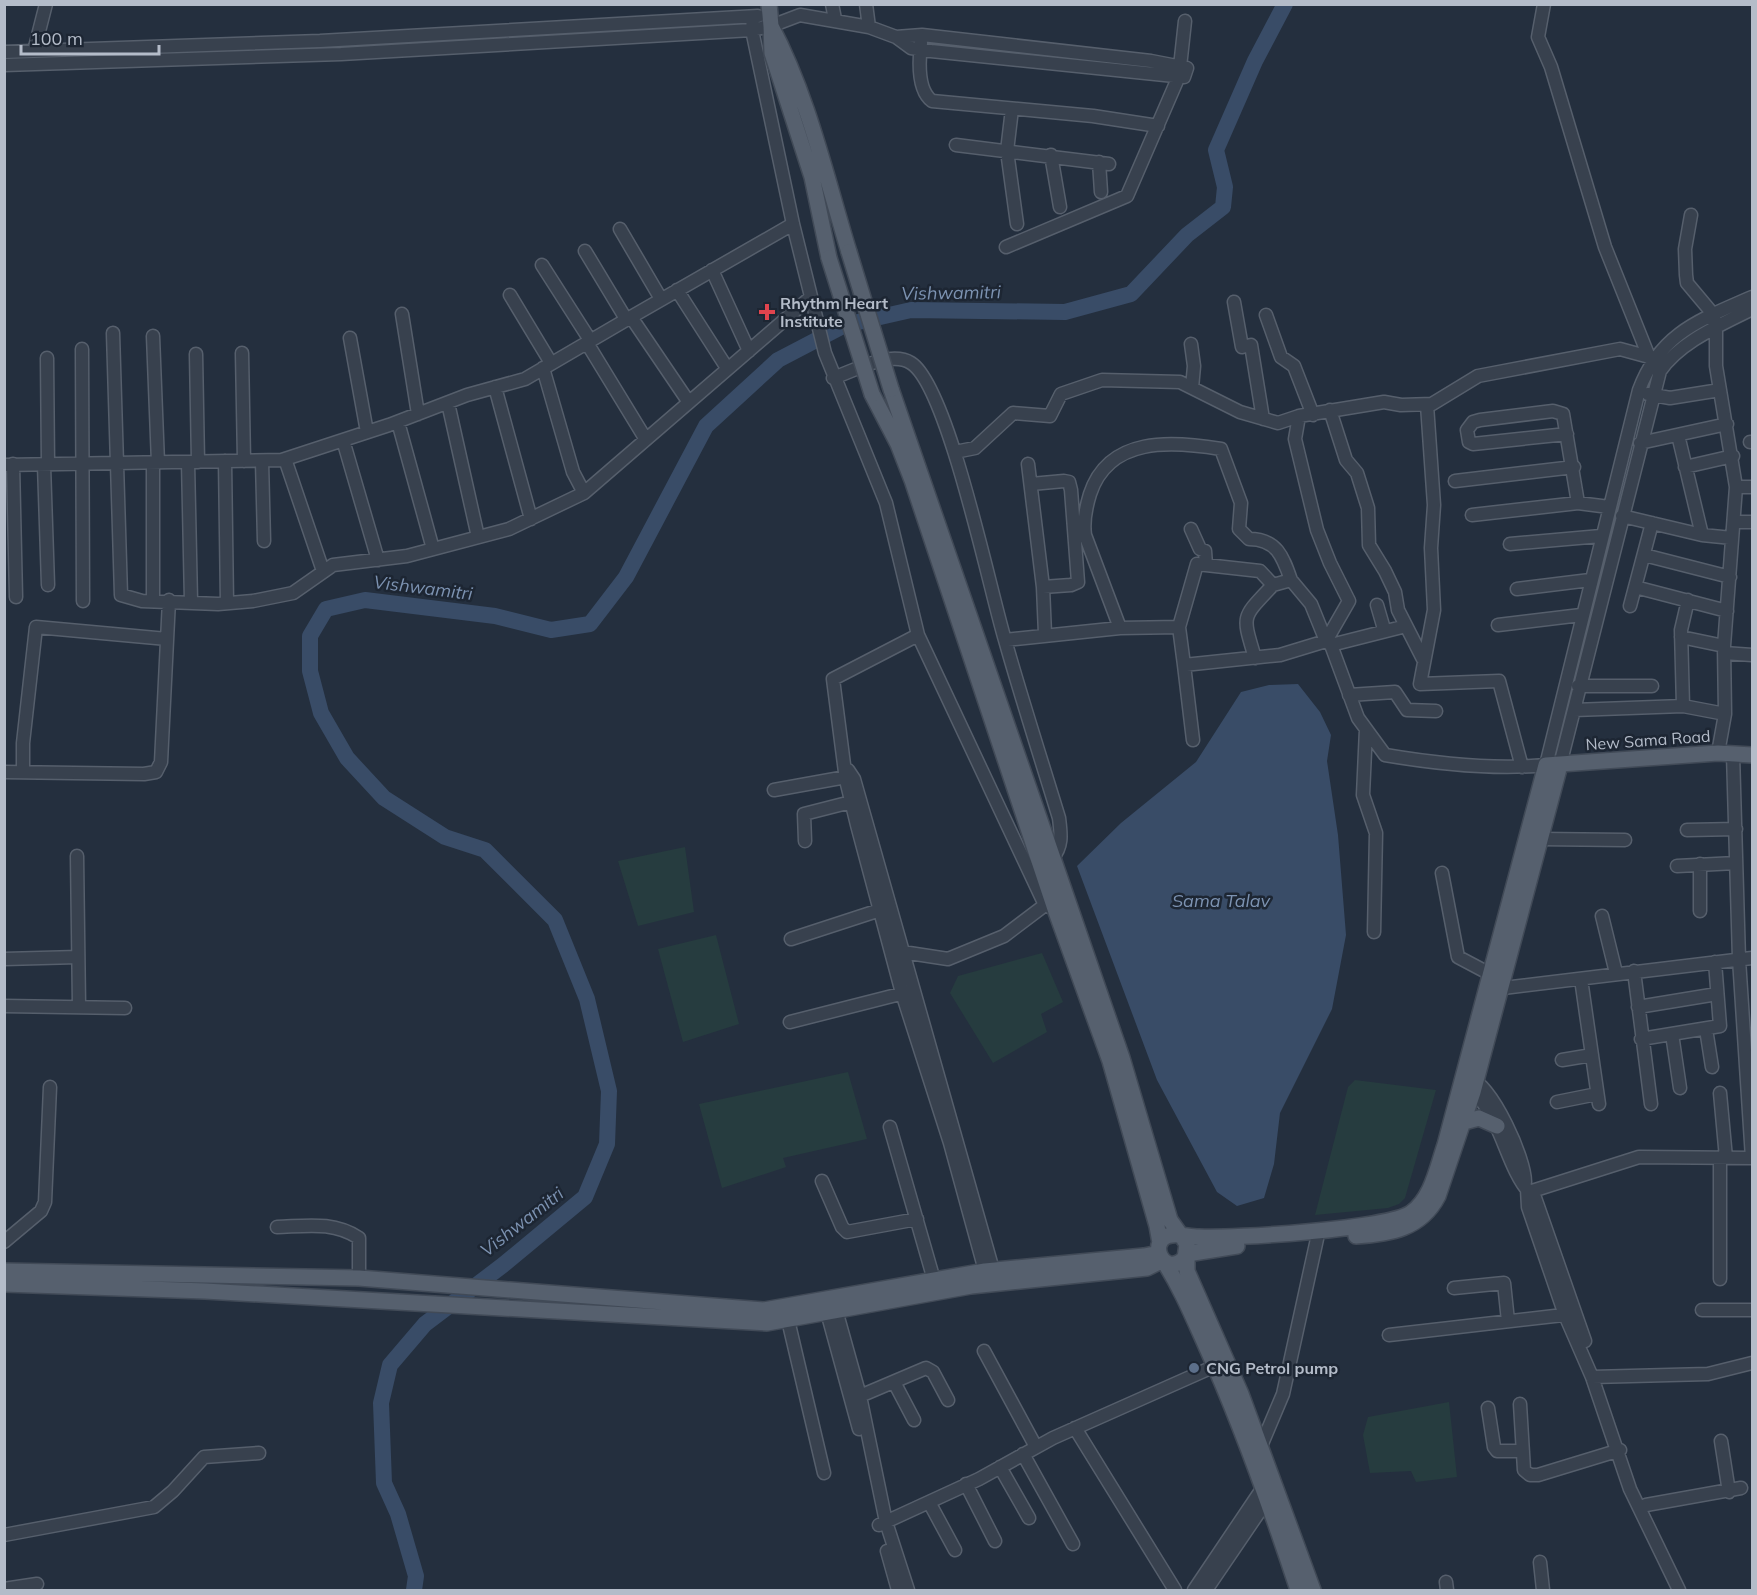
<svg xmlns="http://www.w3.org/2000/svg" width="1757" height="1595" viewBox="0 0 1757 1595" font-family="Mulish,sans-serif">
<rect width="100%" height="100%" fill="#242f3e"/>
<path fill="#263c3f" d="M685,847L694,912L638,926L618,861Z
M716,935L739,1024L683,1042L658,949Z
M1042,953L1063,1002L1041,1014L1047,1032L993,1063L950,993L958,976Z
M848,1072L867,1139L783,1158L786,1167L722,1188L699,1104Z
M1355,1080L1436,1090L1405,1198L1399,1204L1388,1208L1315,1215L1348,1087Z
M1449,1402L1457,1477L1416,1482L1411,1471L1370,1473L1363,1435L1368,1417Z"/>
<path fill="#394c67" d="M1298,684L1320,712L1331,735L1327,761L1338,835L1346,935L1332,1009L1280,1113L1274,1164L1264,1198L1237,1206L1217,1192L1157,1080L1077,866L1121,823L1196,762L1241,692L1269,685Z"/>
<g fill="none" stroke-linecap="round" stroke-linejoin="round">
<path stroke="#394c67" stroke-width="16" d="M414,1590L416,1576L398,1514L384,1483L381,1403L390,1365L425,1324L503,1265L585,1197L607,1144L609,1091L587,999L555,920L485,850L445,837L384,798L347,758L321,713L310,671V636L326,609L365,600L495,616L551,630L590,624L626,577L706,426L778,360L845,325L911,310L1065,312L1131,294L1187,235L1223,207L1225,187L1216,150L1255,61L1285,4"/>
<g stroke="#565f6c" stroke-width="15">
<path id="minor" d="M832,4L835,19
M866,4L869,27
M1544,4L1538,37L1551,67L1605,247L1649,357
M753,17L752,30L793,224L825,353L886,503L918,635L1045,905L1055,909
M921,43C919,60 917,90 932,101L1093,116L1158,126
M34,51L46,4
M4,52L320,41L758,16
M4,65L341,54L752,30L771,26L800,15L869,27L896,37L911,48L931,51L1184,77L1187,68L1151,61L922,35L896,37
M1012,109L1007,151L1017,224
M956,145L1109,164
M1051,155L1060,207
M1099,162L1101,192
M1691,215L1685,249L1686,275L1687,283L1713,314L1716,327V366L1736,487L1724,646L1725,714L1718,753
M620,229L661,299
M1006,247L1127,196L1179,76L1185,21
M585,251L626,319
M542,265L590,340
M712,270L749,351
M677,290L727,368
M510,295L551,363
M1234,302L1242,347L1251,345L1263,419
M402,314L418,414
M1266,315L1281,357L1294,366L1313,415
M113,333L121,595L142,601L218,604L253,601L293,593L333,565L407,556L509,529L584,493L811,297
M153,336L158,463
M350,338L367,432
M587,343L645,438
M1191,344L1194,366L1192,388
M82,349L83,601
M242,353L244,461
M196,354L198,462
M47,358L48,465
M543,368L573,472L584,493
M833,378C854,371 890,350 911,363C948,386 990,591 1005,640C1022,700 1041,759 1059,818C1061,834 1063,846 1052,859
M495,387L531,519
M1648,394L1670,398L1720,390
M688,401L631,317L793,224
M448,403L478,537
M1427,405L1434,505L1431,548L1434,610L1420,684L1499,681L1522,767
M1330,410L1346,460L1357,473L1368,508L1369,545L1385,571L1395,592L1398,610L1423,659
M1299,416L1295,439L1317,530L1330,563L1349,601L1326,641L1280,655L1184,665L1179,627L1197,564L1260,571L1273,585L1291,580L1311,604L1326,641L1331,645L1358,718L1385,755C1438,764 1493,770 1546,765L1639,390C1660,333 1700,320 1752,297
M398,422L433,549
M1567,434L1473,444L1469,442L1467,430L1473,422L1480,420L1553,411L1563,414L1578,503
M1678,435L1702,535
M343,440L378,560
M1750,442H1752
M1640,443L1727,424
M955,452L975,448L1013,413L1050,416L1061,394L1102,380L1180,382L1240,412L1278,423L1299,416L1384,402L1401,405L1432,404L1478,376L1620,349L1653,358
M285,459L323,571
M225,461L227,603
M262,461L264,541
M188,462L191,601
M153,463V601
M13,464L16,597
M1028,464L1043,587L1045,634
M4,465L282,460L389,425L467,395L525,379L631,317
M44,465L48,585
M1685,467L1733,456
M1455,481L1574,467
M1031,484L1064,481L1069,482L1071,490L1078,582L1071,585L1043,587
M1736,487H1752
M1472,515L1578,503L1609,507
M1622,516L1702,535L1732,538
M1735,522H1752
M1191,529L1200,549L1205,551L1206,565
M1510,544L1601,536
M1644,555L1730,577
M1635,587L1727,611
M1517,589L1590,580
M1377,605L1384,629
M1630,606L1652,523
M1498,625L1581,615
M1120,628L1085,535C1083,521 1086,507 1090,494C1109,436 1172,441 1221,449L1241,503L1239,529L1249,539C1277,539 1283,557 1291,580
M918,635L833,679L846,780L857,825L902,993L950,1143L987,1278
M1681,637L1724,646
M1005,640L1120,628L1179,627
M1331,645L1406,626
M1724,653L1752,655
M1255,658C1242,614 1241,619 1273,585
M1184,665L1193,740
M1578,686H1652
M1349,695L1395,692L1407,710L1436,711
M1683,706L1681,630L1688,600
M1574,710L1683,706L1725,714
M1366,729L1363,795L1376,833L1374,932
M1733,754L1739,959L1752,1158
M1560,765L1660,371C1681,341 1721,325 1752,309
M848,770L854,779L995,1277
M23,771V743L36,627L167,639
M4,772L144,774L156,772L161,762L169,600
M774,790L846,777
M1687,830L1736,829
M1540,839L1625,840
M805,841L804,814L851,802
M77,856L79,1006
M1700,864V911
M1677,866L1736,863
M1442,873L1458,957L1492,975
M1602,916L1616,973
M791,939L880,910
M896,951L948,959L1004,936L1045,905
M4,959L78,957
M1634,971L1651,1104
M1581,979L1599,1104
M1495,989L1752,958
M4,1006L125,1008
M1638,1007L1717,994
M790,1022L908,992
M1706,1029L1712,1067
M1672,1034L1680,1088
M1641,1039L1720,1026L1715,962
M1562,1060L1592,1055
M1470,1078C1493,1087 1525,1158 1525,1182
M1466,1089C1498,1102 1505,1166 1529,1192L1639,1157L1752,1158
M1720,1093L1726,1158
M1557,1102L1597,1094
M890,1127L934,1280
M822,1181L842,1227L847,1232L917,1219
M1527,1189L1528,1207L1565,1315L1592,1377L1630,1489L1679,1590
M1533,1192L1585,1341
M277,1227C307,1226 333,1221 359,1238V1278
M4,1242L41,1211L45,1202L50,1087
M1720,1279V1158
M1454,1288L1504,1283L1508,1321
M836,1310L860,1396L886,1522L908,1590
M1702,1310H1752
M827,1312L859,1429
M788,1320L824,1473
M1389,1335L1572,1314
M984,1351L1036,1447
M1592,1377L1708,1374L1752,1363
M894,1382L914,1420
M853,1399L926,1368L933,1372L948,1400
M1520,1404L1524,1470L1530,1475H1538L1620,1450
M1488,1408L1494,1447L1497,1451H1523
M1075,1428L1175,1590
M1721,1441L1729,1492
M1261,1446L1283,1394L1317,1239
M1023,1454L1073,1544
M1000,1467L1029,1518
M966,1484L995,1541
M929,1502L955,1550
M1646,1505L1741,1488
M879,1525L979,1479L1053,1438L1215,1366
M4,1535L154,1507L173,1491L204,1457L259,1453
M887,1551L898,1590
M1540,1562L1543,1590
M1446,1582L1447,1590
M4,1589L37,1584
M1194,1590L1264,1486L1269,1484
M1206,1590L1268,1499L1273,1497"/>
</g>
<g stroke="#414a57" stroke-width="18">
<path id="major" d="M769,4L771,26
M829,258L812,177L772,53L771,26C808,96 826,177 849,252
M891,389L1122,1058L1170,1220L1187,1244L1185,1258C1162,1280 1146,1237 1172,1235C1180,1234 1190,1237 1199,1237C1232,1239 1388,1229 1411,1213C1432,1198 1437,1168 1445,1145L1546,765L1718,753L1752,755
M872,394L898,444L912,480L1055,909L1110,1061L1157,1226L1160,1243
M1464,1122L1479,1118L1497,1126
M1356,1236C1390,1234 1421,1229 1438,1196L1473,1092L1560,765
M1237,1246L1187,1254V1271L1241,1394L1313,1590
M4,1271L359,1278L764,1310L985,1271L1144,1256L1159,1253
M4,1284L205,1291L767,1323L971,1286L1147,1268L1163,1260C1181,1288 1193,1317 1206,1346C1242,1426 1271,1508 1298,1590"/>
</g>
<use href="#minor" stroke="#38414e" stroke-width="12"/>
<use href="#major" stroke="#56606e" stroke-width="15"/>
<g stroke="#414a57" stroke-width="18" stroke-linecap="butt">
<path id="major-bridge" d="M849,252L891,389
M829,258L872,394"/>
</g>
<use href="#major-bridge" stroke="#56606e" stroke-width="15"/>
</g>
<path fill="#e0444e" stroke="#1d2633" stroke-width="2" d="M764 303h6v6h6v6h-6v6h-6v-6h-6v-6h6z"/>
<circle fill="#5c6f8a" stroke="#1d2633" stroke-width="2" cx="1194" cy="1368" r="6"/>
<g text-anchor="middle" stroke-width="5" stroke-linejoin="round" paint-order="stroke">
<g font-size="16" font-weight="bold" fill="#b4bcc9" stroke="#1d2633" text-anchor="start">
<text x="780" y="309">Rhythm Heart<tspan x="780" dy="18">Institute</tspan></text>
<text x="1206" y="1374">CNG Petrol pump</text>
</g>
<g font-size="16" fill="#b4bcc9" stroke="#1d2633">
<text transform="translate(1648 740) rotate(-4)" y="6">New Sama Road</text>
</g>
<g font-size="18" font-style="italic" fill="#7c92b1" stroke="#1d2633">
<text transform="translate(951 293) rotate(-1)" y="6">Vishwamitri</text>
<text transform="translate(423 588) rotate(7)" y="6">Vishwamitri</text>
<text x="1221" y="907">Sama Talav</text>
<text transform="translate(522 1222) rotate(-38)" y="6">Vishwamitri</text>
</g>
</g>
<rect width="1757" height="1595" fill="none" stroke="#b4bcc9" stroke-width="12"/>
<path d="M21 45v9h138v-9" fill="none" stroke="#b4bcc9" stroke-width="3"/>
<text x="30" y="45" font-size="18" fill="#b4bcc9" stroke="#1d2633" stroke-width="4.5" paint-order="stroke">100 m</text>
</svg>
